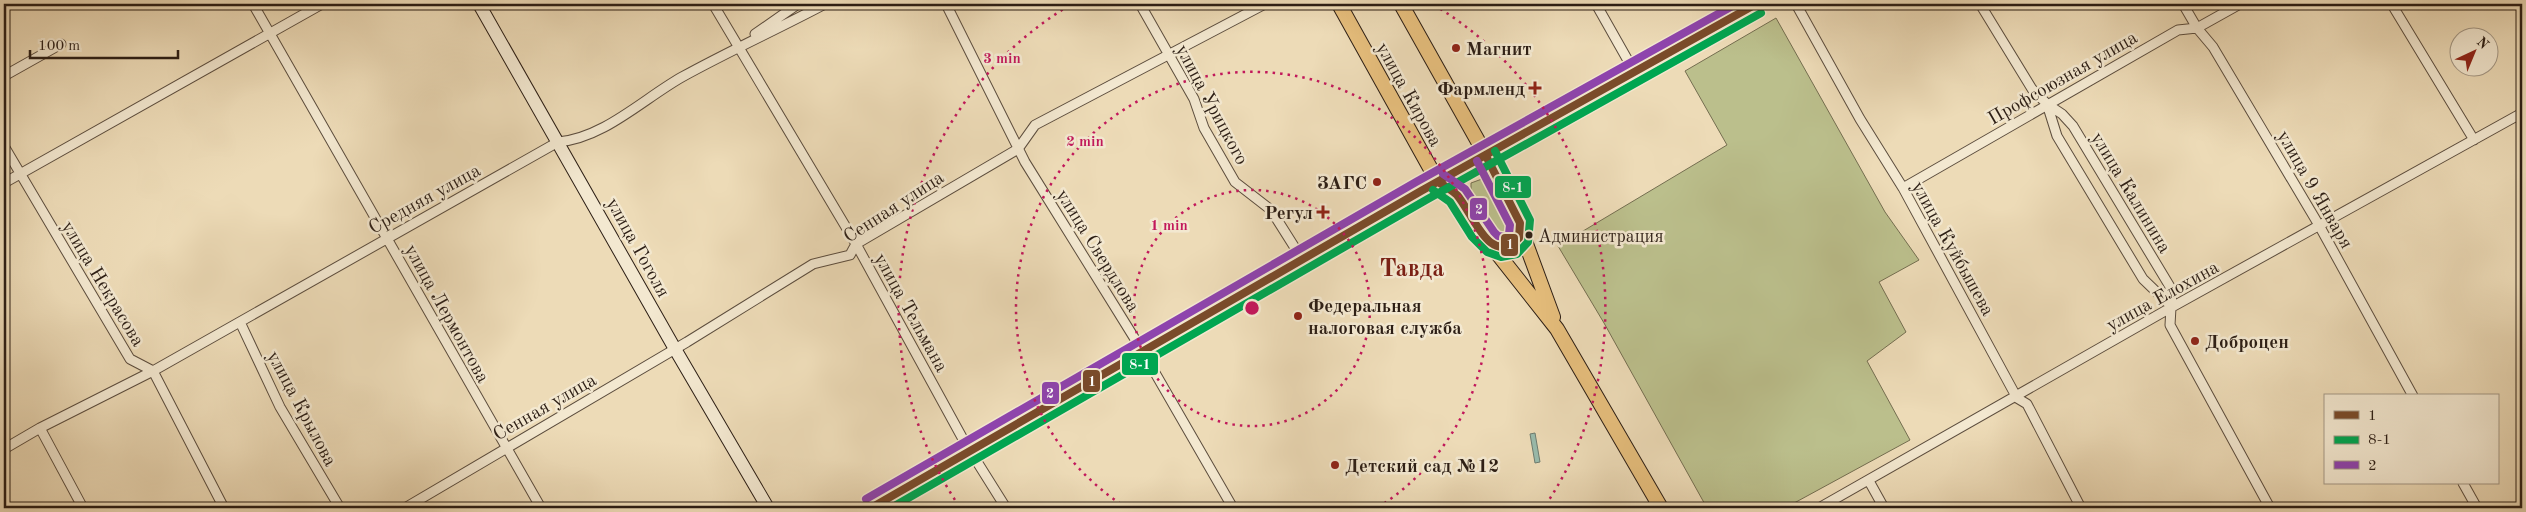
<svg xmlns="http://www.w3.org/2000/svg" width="2526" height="512" viewBox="0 0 2526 512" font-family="'Old Standard TT',serif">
<rect width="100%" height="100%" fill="#eddbb7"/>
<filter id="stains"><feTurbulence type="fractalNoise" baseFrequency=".004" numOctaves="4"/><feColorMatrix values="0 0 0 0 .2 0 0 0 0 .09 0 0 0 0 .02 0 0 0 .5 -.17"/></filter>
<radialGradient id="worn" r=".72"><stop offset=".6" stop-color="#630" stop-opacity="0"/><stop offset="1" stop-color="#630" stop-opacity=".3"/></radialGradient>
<path fill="#bbbf8c" stroke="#746e50" d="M1776,18L1885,212L1919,260L1879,282L1906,332L1867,361L1910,440L1785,508H1707L1604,323L1558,246L1727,145L1685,71Z
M1482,179L1489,183L1512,224L1511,232L1505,236L1494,234L1471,195V183Z"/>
<path fill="#99bbac" stroke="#6d7c70" d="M1535,433L1540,462L1535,463L1530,434Z"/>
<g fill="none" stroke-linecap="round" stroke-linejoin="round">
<g stroke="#5c4d3e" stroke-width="11">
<path id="street" d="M253,4L541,508
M713,4L856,244L964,441L1006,508
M946,4L1025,162L1143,352L1233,508
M1140,4L1194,99L1204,128L1235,182L1271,210L1302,259
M1596,4L1635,73
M1796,4L1860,119L1903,188L2017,398L2027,404L2081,508
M1980,4L2032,89L2047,104L2057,136L2143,279L2172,307
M2183,4L2197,28L2213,47L2320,227L2413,396
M2394,8L2474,140
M755,34L798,4
M4,76L61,44
M2047,104L2062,114L2073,126L2172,290L2170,325L2270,508
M4,146L130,359L153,371L224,508
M4,183L322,4
M1903,188L2178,30L2197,28L2240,4
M240,322L280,407L340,508
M40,428L83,508
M4,449L40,428L153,371L558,142C604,138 643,99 682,77C729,51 778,29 825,4
M1869,481L1884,508
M2463,483L2477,508
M405,508L687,342L813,264L850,255L856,244L1018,149L1035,125L1265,4
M1819,508L2172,307L2522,113"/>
</g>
<g stroke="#2c1e15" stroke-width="14">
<path id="secondary" d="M479,4L675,349L768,508
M871,508L1421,191L1756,4"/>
</g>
<g stroke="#2c1e15" stroke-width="16">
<path id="primary" d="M1339,4L1438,182L1458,195L1490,244L1557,329L1661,508
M1401,4L1479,143L1515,214L1553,317
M1490,244L1500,248L1511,246L1519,238L1520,224"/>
</g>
<use href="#street" stroke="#f3e8d0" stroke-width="9"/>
<use href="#secondary" stroke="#f3e8d0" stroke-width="12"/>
<use href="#primary" stroke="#e6be7c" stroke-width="14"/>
<g stroke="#f3e8d0" stroke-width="11">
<path id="bus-1" d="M1438,182C1445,186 1452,190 1457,195C1473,213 1489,268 1519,238L1520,223L1486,156
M871,508L1421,191L1756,4"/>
</g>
<g stroke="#f3e8d0" stroke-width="11">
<path id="bus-2" d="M1433,190L1450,202L1472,237L1487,252L1501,257L1517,254L1528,242L1530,220L1495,151
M891,508L1426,200L1761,13"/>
</g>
<g stroke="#f3e8d0" stroke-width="11">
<path id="bus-3" d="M1443,174L1465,189L1494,232L1498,236L1506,237L1509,234L1510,225L1477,161
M866,499L1416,182L1736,4"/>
</g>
<use href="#bus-1" stroke="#7a4b2a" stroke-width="8"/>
<use href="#bus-2" stroke="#00a651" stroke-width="8"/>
<use href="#bus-3" stroke="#8e44ad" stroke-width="8"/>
</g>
<g fill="none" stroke="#c2185b" stroke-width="2.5" stroke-dasharray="2.5 5">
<circle cx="1252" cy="308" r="118"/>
<path d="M1127 508A236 236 0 1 1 1377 508"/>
<path d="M959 506A354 354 0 0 1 1070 5M1434 5A354 354 0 0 1 1545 506"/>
</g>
<g fill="#8f2418" stroke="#f3e8d0" stroke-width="2">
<circle cx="1456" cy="48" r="5"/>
<path d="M1532.5 80.5h5v5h5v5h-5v5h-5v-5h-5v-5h5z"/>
<circle cx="1377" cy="182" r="5"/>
<path d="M1320.5 204.5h5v5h5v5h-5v5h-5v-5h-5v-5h5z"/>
<circle cx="1298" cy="316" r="5"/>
<circle cx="2195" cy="341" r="5"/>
<circle cx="1335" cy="465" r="5"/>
</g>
<circle fill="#2c1e15" stroke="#f3e8d0" stroke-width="2" cx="1529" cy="235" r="4.5"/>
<g text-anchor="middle" stroke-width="5" stroke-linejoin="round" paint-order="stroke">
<g font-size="18" fill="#2c1e15" stroke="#f3e8d0" text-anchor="start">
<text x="1538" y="242">Администрация</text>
</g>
<g font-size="19" font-weight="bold" fill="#2c1e15" stroke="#f3e8d0" text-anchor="start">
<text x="1466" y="55">Магнит</text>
<text x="1525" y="95" text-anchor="end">Фармленд</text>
<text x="1367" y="189" text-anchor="end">ЗАГС</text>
<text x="1313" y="219" text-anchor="end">Регул</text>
<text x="1308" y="312">Федеральная<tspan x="1308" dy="22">налоговая служба</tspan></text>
<text x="2205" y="348">Доброцен</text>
<text x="1345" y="472">Детский сад №12</text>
</g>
<g font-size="19" fill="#2c1e15" stroke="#f3e8d0">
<text transform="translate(2062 77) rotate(-30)" y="7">Профсоюзная улица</text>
<text transform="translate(1410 94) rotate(61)" y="7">улица Кирова</text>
<text transform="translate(1213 104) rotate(62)" y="7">улица Урицкого</text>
<text transform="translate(2316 189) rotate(60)" y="7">улица 9 Января</text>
<text transform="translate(2132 192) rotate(59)" y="7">улица Калинина</text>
<text transform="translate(424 198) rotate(-29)" y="7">Средняя улица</text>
<text transform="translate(893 206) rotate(-33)" y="7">Сенная улица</text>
<text transform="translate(639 247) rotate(61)" y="7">улица Гоголя</text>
<text transform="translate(1954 248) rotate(61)" y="7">улица Куйбышева</text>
<text transform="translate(1099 250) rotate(58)" y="7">улица Свердлова</text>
<text transform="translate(104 283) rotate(59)" y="7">улица Некрасова</text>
<text transform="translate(2162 295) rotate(-29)" y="7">улица Елохина</text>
<text transform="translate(912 312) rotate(61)" y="7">улица Тельмана</text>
<text transform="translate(448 313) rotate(61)" y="7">улица Лермонтова</text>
<text transform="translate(544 406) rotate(-30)" y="7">Сенная улица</text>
<text transform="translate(303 408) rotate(62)" y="7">улица Крылова</text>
</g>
<g font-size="24" font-weight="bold" fill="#7a1f14" stroke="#f3e8d0">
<text x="1412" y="276">Тавда</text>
</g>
</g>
<circle cx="1252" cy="308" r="8" fill="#c2185b" stroke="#f3e8d0" stroke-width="2.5"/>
<g font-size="15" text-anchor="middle" font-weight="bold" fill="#c2185b" stroke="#f3e8d0" stroke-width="5" stroke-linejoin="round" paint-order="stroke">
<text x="1002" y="63">3 min</text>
<text x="1085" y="146">2 min</text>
<text x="1169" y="230">1 min</text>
</g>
<g stroke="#f3e8d0" stroke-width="2">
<rect x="1494" y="175" width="38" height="24" rx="5" fill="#00a651"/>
<rect x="1469" y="197" width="19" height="24" rx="5" fill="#8e44ad"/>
<rect x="1500" y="233" width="19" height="24" rx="5" fill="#7a4b2a"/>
<rect x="1121" y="352" width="38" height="24" rx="5" fill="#00a651"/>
<rect x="1082" y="369" width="19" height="24" rx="5" fill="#7a4b2a"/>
<rect x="1041" y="381" width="19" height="24" rx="5" fill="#8e44ad"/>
</g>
<g font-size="14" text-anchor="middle" font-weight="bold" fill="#fff">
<text x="1513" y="192">8-1</text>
<text x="1479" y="214">2</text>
<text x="1510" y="249">1</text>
<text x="1140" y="369">8-1</text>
<text x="1092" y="386">1</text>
<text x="1050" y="398">2</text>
</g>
<rect width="2526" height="512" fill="none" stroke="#eddbb7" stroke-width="20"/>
<rect x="5" y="5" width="2516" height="502" fill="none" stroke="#2c1e15" stroke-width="2.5"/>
<rect x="10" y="10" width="2506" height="492" fill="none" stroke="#2c1e15"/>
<rect x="2324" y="394" width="175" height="90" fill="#f3e8d0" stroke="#a39785"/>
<rect x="2334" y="411" width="25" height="8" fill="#7a4b2a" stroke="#a39785"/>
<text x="2368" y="420" font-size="15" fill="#2c1e15">1</text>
<rect x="2334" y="436" width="25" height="8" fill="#00a651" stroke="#a39785"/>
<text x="2368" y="444" font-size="15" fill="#2c1e15">8-1</text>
<rect x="2334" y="461" width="25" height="8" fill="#8e44ad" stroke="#a39785"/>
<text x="2368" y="470" font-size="15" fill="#2c1e15">2</text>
<g transform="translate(2474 52) rotate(44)"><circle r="24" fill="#f3e8d0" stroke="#a39785"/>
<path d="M0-4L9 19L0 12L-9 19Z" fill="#8f2418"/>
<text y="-8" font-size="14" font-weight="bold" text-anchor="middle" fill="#2c1e15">N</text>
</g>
<path d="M30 50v8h148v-8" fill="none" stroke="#2c1e15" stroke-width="2.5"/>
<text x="38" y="50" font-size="15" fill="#2c1e15" stroke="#f3e8d0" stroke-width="4" paint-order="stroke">100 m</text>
<rect width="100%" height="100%" filter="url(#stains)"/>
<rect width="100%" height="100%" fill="url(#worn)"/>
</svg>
